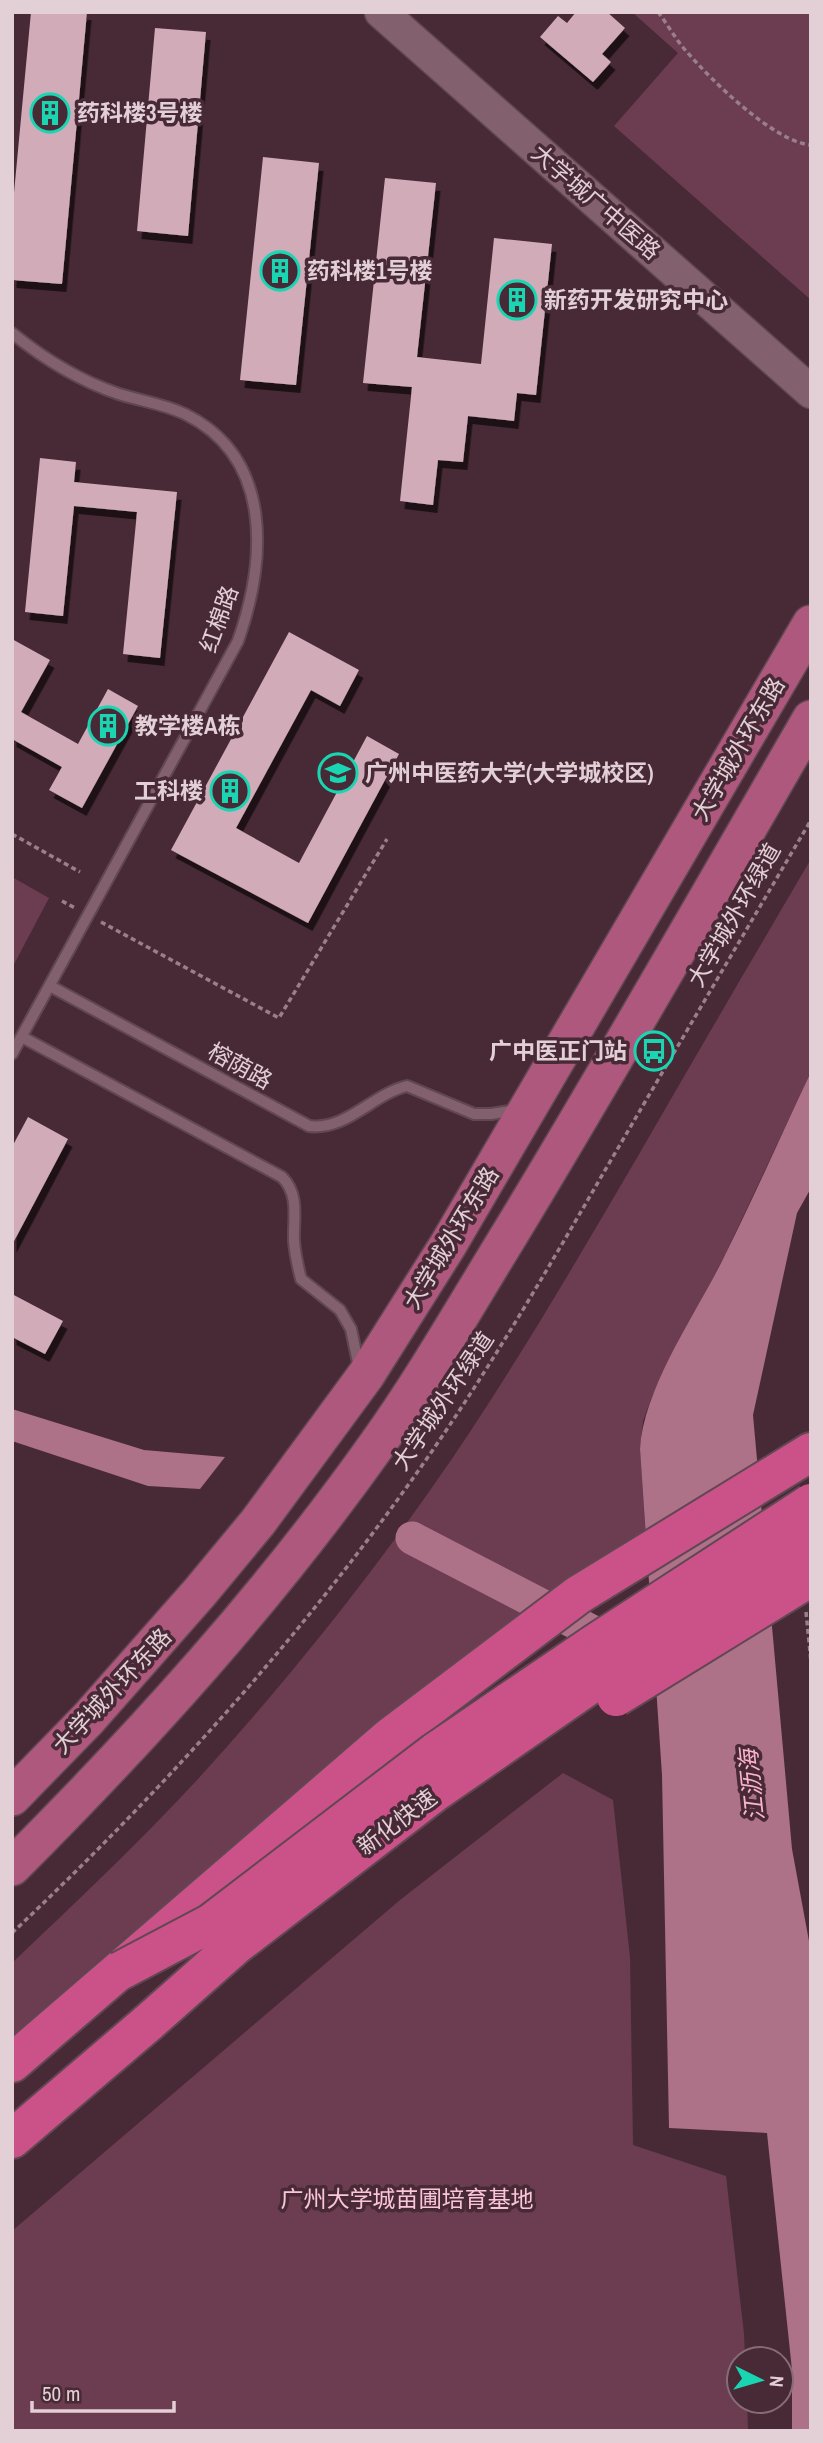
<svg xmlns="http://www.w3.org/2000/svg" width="823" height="2443" viewBox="0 0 823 2443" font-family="'Archivo Narrow','Noto Sans SC',sans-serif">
<defs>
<filter id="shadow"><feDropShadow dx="4.5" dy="8" stdDeviation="0" flood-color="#0009"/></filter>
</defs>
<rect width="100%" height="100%" fill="#482a36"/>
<path fill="#6c3d50" d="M632,12H811V300L614,126L678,53Z
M811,859V1072L725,1255L653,1394L643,1421L640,1449L647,1557L214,1865L126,1937L12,2036V1963C75,1903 139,1843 198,1779C281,1688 360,1590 431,1489C506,1382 572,1269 638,1156C695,1057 753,958 811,859Z
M12,877L49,898L12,968Z
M563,1773L613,1800L630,1957L633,2145L726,2176L744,2334L745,2359H739V2401H747L748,2431H12V2231L400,1900Z"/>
<path fill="#ad7188" d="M811,1072V1188L797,1213L753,1415L792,1849L811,1952V2431H792V2370L767,2133L669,2128L662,1775L640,1449C644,1386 697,1313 725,1255C755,1195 782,1133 811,1072Z
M12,1409L144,1450L225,1457L200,1489L148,1486L12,1441Z"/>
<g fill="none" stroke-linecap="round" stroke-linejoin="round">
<path stroke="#ad7188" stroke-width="33" d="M412,1538L624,1648"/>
</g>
<path fill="#d2abb9" filter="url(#shadow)" d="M31,12H87L62,284L12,280V214Z
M576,12H607L625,28L602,54L611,62L593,82L540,37L558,16L567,23Z
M155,28L206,32L188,236L137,231Z
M263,157L319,163L296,385L240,380Z
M385,178L436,183L417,357L481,364L494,238L552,244L536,395L517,393L514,421L468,416L463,462L438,460L433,505L400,501L412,387L363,383Z
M40,458L76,462L74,482L177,492L160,658L123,654L137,512L74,506L63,616L25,612Z
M289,632L359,670L340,706L311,690L236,828L299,863L367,736L399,754L308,923L171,850Z
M12,639L50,660L21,712L78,744L108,689L138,706L82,808L49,790L62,767L12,739Z
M28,1117L68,1139L12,1245V1147Z
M12,1294L63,1321L45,1354L12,1337Z"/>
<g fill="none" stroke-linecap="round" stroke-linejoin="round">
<g stroke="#604752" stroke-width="14">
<path id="lane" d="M12,333C44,359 80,381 119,394C141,401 164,404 185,414C274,458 266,561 238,641L12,1054
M50,986L309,1126C346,1131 373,1094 407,1086L474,1114H491L516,1110
M22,1037L282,1177C300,1195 293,1219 294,1241C295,1254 298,1267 301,1279L340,1310L351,1329L359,1367"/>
</g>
<g stroke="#604752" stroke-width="35">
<path id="secondary" d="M381,12L811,392"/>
</g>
<g stroke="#604752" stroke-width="40">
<path id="primary" d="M12,1797L88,1719L200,1592L258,1522L366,1375L448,1245L811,624
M12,1867C144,1735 268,1598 376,1446C424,1379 465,1307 508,1237C612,1066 711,892 811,719"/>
</g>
<g stroke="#604752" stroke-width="42">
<path id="highway" d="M12,2063L390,1737L578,1595L811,1452
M12,2139L149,2022"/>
</g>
<path stroke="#987f88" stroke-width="3.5" stroke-dasharray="5 3.5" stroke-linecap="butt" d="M658,12C668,25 676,40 687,52C711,80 774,142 811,145
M12,834L80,872
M62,901L75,908
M101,922L279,1018L387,839
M806,1612L811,1662
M12,1933C157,1796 290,1649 406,1488C479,1387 542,1279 604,1172C673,1054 742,937 811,820"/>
<use href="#lane" stroke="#83606d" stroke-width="10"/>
<use href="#secondary" stroke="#83606d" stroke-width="32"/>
<use href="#primary" stroke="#ae587e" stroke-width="37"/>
<use href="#highway" stroke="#ca5289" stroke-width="38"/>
<g stroke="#604752" stroke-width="42" stroke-linecap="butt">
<path id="highway-bridge" d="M616,1697L811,1577
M120,1971L211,1923L435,1752L597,1642L811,1503
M149,2022L236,1945L434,1793L698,1610L811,1544"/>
</g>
<use href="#highway-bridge" stroke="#ca5289" stroke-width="38"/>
</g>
<defs>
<g id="building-ring" transform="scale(2.0125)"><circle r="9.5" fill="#482a36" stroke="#1ad5b2" stroke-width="1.5"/><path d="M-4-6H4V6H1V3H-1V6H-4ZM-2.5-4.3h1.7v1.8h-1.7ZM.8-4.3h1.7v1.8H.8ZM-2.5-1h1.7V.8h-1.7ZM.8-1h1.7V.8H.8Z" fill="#1ad5b2"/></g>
<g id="university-ring" transform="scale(2.0125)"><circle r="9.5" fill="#482a36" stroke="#1ad5b2" stroke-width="1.5"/><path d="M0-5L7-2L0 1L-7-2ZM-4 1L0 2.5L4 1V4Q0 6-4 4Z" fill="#1ad5b2"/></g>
<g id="bus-ring" transform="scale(2.0125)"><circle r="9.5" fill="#482a36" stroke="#1ad5b2" stroke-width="1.5"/><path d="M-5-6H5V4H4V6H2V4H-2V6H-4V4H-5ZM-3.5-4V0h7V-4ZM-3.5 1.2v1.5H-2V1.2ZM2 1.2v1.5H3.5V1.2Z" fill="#1ad5b2"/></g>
</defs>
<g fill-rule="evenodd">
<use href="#building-ring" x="50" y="113"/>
<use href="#building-ring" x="280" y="271"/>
<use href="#building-ring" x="517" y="300"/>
<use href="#building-ring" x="108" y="726"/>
<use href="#university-ring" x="338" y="773"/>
<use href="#building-ring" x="230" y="791"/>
<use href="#bus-ring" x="654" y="1051"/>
</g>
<g text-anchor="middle" stroke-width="7" stroke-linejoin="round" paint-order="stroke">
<g font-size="23" font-weight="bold" fill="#e3cfd6" stroke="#482a36" text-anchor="start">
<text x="77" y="121">药科楼3号楼</text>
<text x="307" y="279">药科楼1号楼</text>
<text x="544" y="308">新药开发研究中心</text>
<text x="135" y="734">教学楼A栋</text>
<text x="365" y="781">广州中医药大学(大学城校区)</text>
<text x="203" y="799" text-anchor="end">工科楼</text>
<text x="627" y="1059" text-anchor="end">广中医正门站</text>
</g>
<g font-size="23" fill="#e3cfd6" stroke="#482a36">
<text transform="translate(596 202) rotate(41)" y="8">大学城广中医路</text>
<text transform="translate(219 619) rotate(-70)" y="8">红棉路</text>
<text transform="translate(738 749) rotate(-60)" y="8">大学城外环东路</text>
<text transform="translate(734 915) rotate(-60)" y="8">大学城外环绿道</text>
<text transform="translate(240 1066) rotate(29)" y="8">榕荫路</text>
<text transform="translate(451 1238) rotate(-59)" y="8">大学城外环东路</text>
<text transform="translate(443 1401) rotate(-56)" y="8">大学城外环绿道</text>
<text transform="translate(112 1691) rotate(-47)" y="8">大学城外环东路</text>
<text transform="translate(397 1822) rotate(-37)" y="8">新化快速</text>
</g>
<g font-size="23" fill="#fbc4d8" stroke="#482a36">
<text x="407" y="2207">广州大学城苗圃培育基地</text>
</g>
<g font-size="24" font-style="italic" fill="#fbb3ce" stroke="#482a36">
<text transform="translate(752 1785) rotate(-96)" y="8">江沥海</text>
</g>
</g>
<rect width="823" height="2443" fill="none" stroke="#e3cfd6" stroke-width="28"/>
<g transform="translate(760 2380) rotate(95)"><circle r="33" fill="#482a36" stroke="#866c76" stroke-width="2"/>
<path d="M0-5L12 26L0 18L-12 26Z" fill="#1ad5b2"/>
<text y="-10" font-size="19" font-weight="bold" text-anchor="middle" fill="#e3cfd6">N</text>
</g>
<path d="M32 2401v10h142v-10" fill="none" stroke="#e3cfd6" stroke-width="3.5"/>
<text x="42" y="2401" font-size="21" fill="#e3cfd6" stroke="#482a36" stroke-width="5" paint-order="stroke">50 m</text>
</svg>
